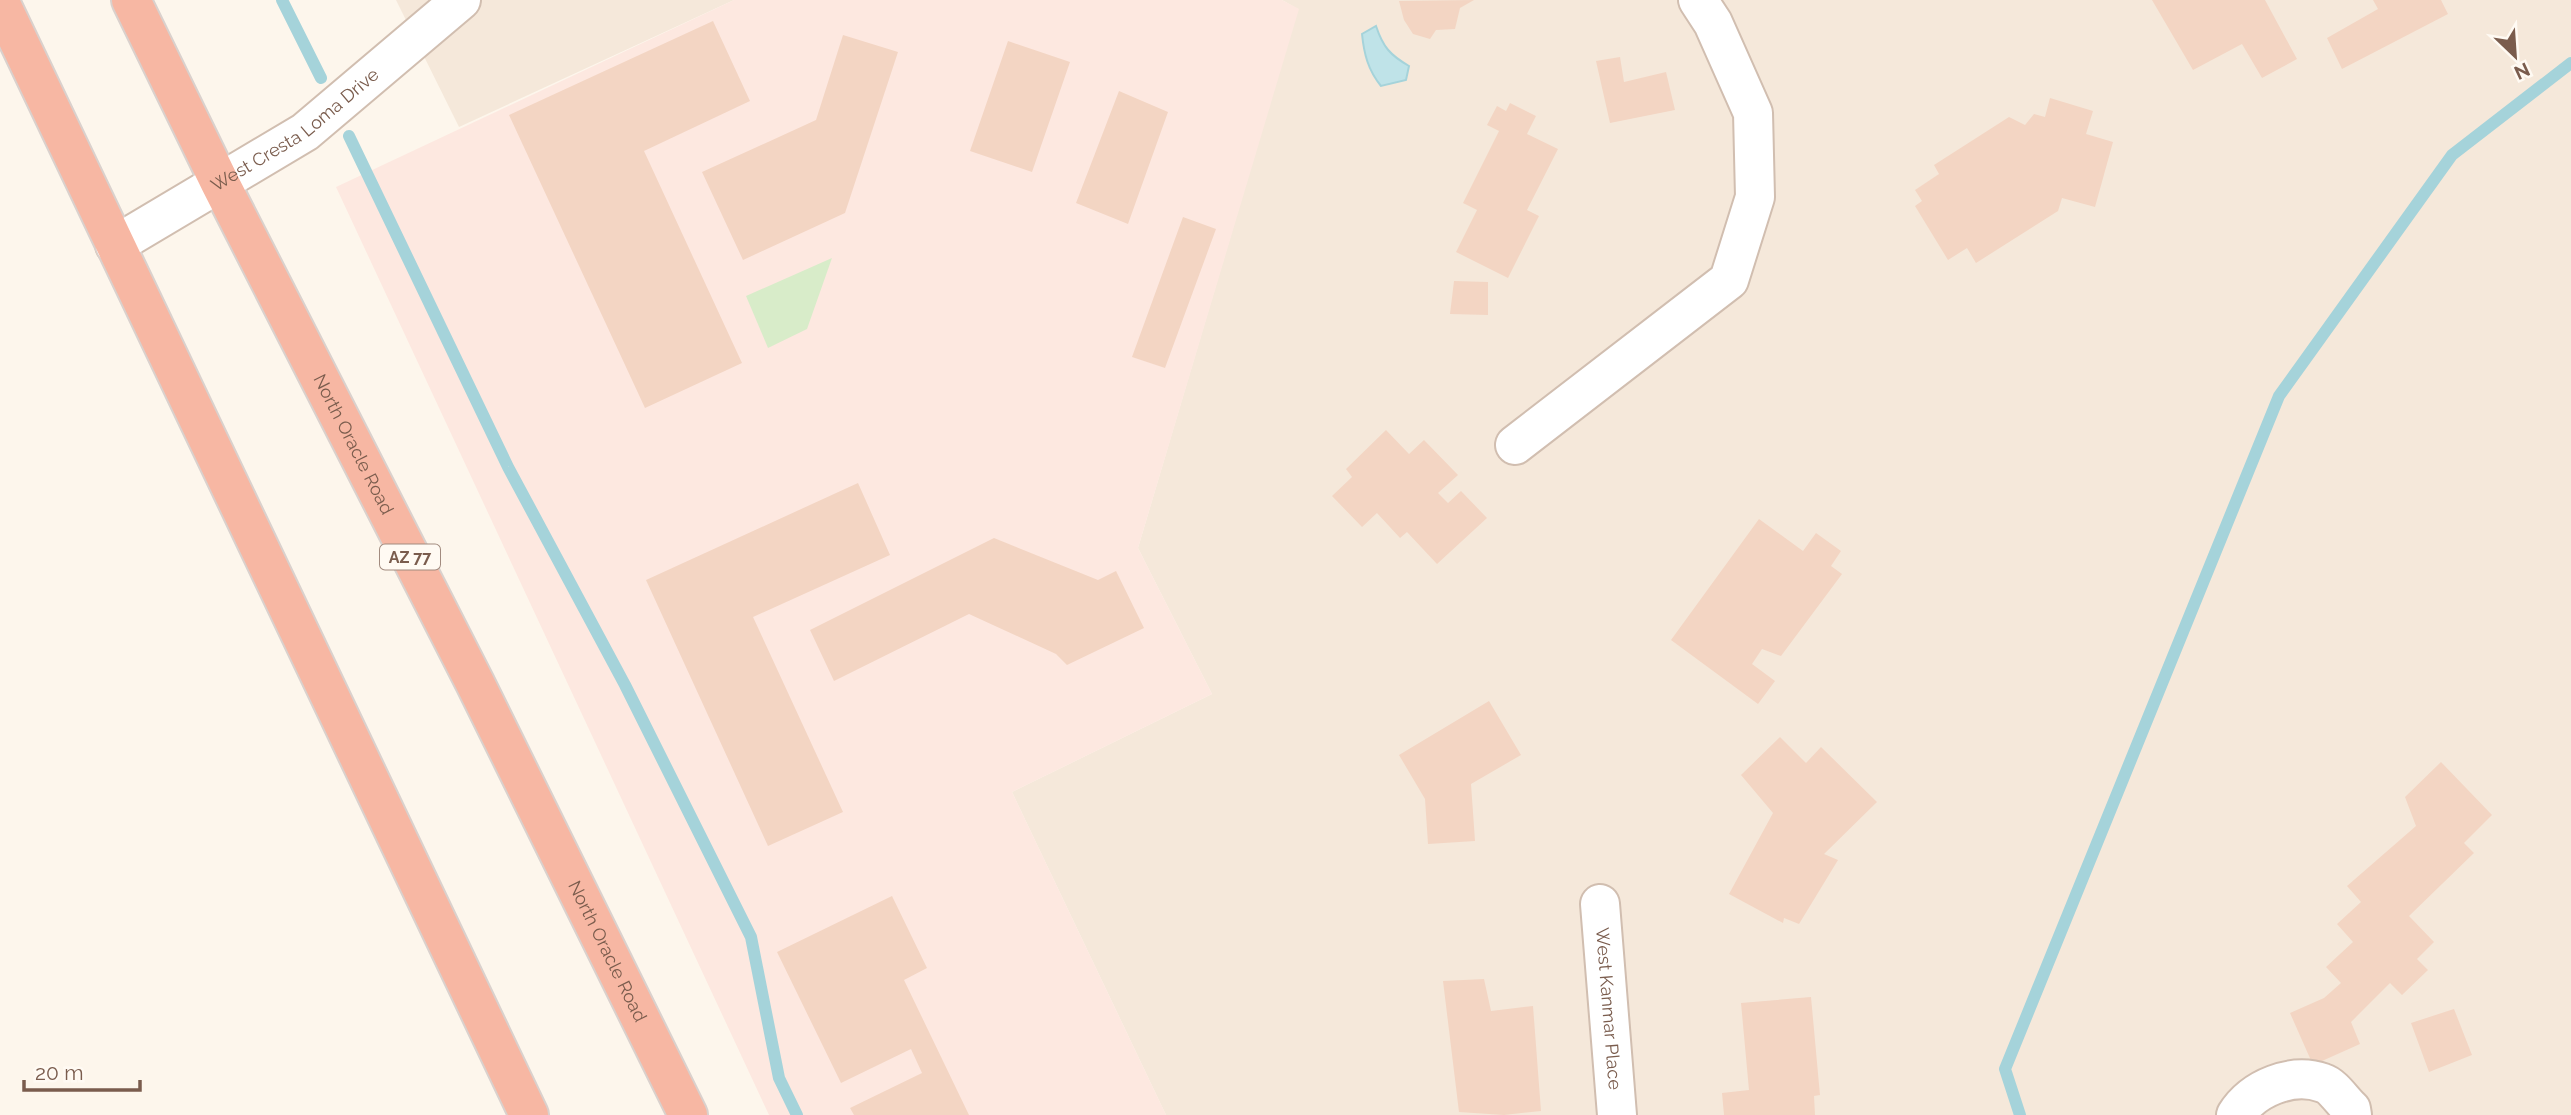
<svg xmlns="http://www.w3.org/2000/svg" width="2571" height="1115" viewBox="0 0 2571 1115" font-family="Raleway,sans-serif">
<rect width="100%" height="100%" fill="#fdf6ec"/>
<path fill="#f5e8da" d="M396,0H734L459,127Z
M1282,0H2571V1115H1166L1012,792L1212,694L1138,548L1298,9Z"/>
<path fill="#fde8e0" d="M734,0H1282L1299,9L1138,548L1212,694L1012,792L1166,1115H769L336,187Z"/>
<path fill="#d8ecc9" d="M832,258L807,329L768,348L746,296Z"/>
<path fill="#bfe3e8" stroke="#a5d3da" stroke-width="2" d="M1376,26C1383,47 1390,55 1409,66L1406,80L1381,86C1368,70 1364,54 1362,34Z"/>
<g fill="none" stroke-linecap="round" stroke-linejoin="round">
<path stroke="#a5d3da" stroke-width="12" d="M282,0L321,78
M349,136L508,467L625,685L751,937L779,1078L797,1115
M2020,1115L2005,1069L2279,396L2452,155L2571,63"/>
</g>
<path fill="#f3d5c3" d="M1474,0L1460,8L1455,29L1436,30L1430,39L1413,34L1404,20L1399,1Z
M2152,0H2265L2297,59L2262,78L2242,44L2193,70Z
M2373,0H2441L2448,14L2342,69L2327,38L2378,9Z
M713,21L750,101L644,151L742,363L645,408L509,115Z
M843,35L898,52L845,213L743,260L702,172L816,120Z
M1008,41L1070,62L1032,172L970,151Z
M1620,57L1624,82L1666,72L1675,110L1610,123L1596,61Z
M1119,91L1168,112L1128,224L1076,203Z
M2050,98L2093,111L2086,134L2113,142L2095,207L2062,198L2058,211L1976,263L1967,248L1948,260L1915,206L1922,201L1915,190L1939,174L1934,165L2009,117L2025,125L2034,114L2045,117Z
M1510,103L1536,116L1527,134L1558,149L1527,210L1539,216L1508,278L1456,252L1477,210L1463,203L1499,131L1487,125L1497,106L1506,111Z
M1183,217L1216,229L1165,368L1132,357Z
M1454,281L1488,282V315L1450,314Z
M1386,430L1409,454L1424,440L1458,475L1438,493L1448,503L1461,491L1487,518L1437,564L1407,532L1400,538L1377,513L1362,527L1332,496L1352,477L1346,469Z
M858,483L890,555L753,617L843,812L768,846L646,580Z
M1759,519L1803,551L1816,533L1841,551L1831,566L1842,574L1781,656L1762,649L1752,664L1775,681L1758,704L1671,640Z
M994,538L1098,580L1116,571L1144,628L1067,665L1056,654L969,614L834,681L810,630Z
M1489,701L1521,755L1471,784L1475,841L1428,844L1425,799L1399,755Z
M1780,737L1806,763L1821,747L1877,802L1824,854L1838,860L1799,924L1784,918L1783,923L1729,894L1773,813L1741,775Z
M2441,762L2492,815L2464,843L2474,853L2409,916L2434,942L2417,959L2428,970L2402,995L2390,983L2351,1022L2360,1044L2313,1065L2290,1013L2324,998L2341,983L2326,967L2353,942L2337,924L2361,902L2347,886L2416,826L2405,797Z
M892,896L927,968L904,980L969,1115H854L850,1108L922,1073L911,1049L841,1083L777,952Z
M1484,979L1491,1011L1533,1006L1541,1111L1504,1115L1459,1112L1443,981Z
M1811,997L1820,1095L1814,1096L1815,1115H1724L1722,1093L1749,1090L1741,1003Z
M2454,1009L2472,1055L2429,1072L2411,1023Z"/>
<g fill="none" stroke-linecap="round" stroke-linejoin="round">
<g stroke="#d1beb0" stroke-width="42">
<g id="minor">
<path id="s1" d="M115,245L305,132L461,0"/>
<path d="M1515,445L1729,280L1755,197L1753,113L1713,23L1698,0"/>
<path id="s2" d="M1600,904L1617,1115"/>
<path d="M2236,1115C2253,1088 2292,1072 2323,1083C2333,1086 2343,1102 2351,1109L2352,1115"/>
</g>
</g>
<g stroke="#dad1cd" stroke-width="42">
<g id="highway">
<path id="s3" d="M131,0L220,183L475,683L688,1115"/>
<path d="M0,2L529,1115"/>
</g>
</g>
<use href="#minor" stroke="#fff" stroke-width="38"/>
<use href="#highway" stroke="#f7b7a3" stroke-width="38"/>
</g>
<g text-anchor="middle" stroke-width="6" stroke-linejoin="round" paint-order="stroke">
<rect fill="#fffaf3" stroke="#a28b7f" stroke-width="2" x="380" y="544.5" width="60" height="25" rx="5"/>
<g font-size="16" font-weight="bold" fill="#7a5c4d">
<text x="410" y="563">AZ 77</text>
</g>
<g font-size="18" fill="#7a5c4d" stroke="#fffaf3">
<text dy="6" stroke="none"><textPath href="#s1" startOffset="214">West Cresta Loma Drive</textPath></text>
<text dy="6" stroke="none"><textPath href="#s3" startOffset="497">North Oracle Road</textPath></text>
<text dy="6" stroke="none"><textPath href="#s3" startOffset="1064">North Oracle Road</textPath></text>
<text dy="6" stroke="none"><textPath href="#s2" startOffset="105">West Kanmar Place</textPath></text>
</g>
</g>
<g transform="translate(2515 56) rotate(155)" stroke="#fffaf3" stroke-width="5" paint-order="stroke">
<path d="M0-5L12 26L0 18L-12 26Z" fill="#7a5c4d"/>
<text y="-10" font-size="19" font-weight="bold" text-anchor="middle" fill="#7a5c4d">N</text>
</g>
<path d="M24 1080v10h116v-10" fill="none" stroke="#7a5c4d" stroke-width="3.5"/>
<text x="35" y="1080" font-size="21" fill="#7a5c4d" stroke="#fffaf3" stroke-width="5" paint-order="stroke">20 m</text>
</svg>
